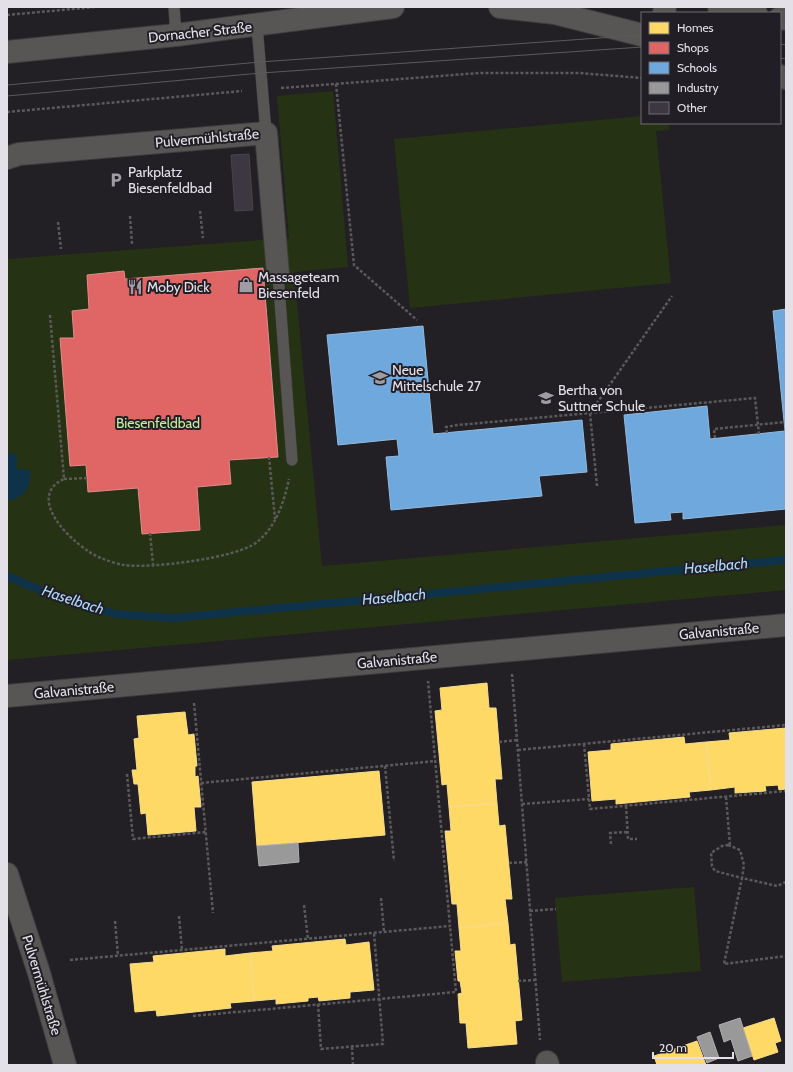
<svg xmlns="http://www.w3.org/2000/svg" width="793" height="1072" viewBox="0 0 793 1072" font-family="Cabin,sans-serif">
<rect width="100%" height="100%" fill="#222024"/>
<path fill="#253314" d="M333,91L348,267L294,272L322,566L786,525V590L7,660V259L289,238L277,96Z
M642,116V123H669V130L656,131L671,283L410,308L394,139Z
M694,887L701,971L562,982L555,898Z"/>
<path fill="#0e324a" d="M7,453L17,455V469L30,470C31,488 25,498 7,501Z"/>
<path fill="#ffd966" stroke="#f7db8d" d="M487,683L489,708H496L502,779H495L497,803L449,807L447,784L442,785L435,711L442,710L440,688Z
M185,712L188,735L194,734L197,766H195V777L198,776L201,807H194L196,831L148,835L146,813L141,814L138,784H134L132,770H137L134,739L139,738L137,716Z
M786,728V789L779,790L778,785L765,786L766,791L735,793V787L711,790L706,742L730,740L729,733Z
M684,737L685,744L706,742L711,790L689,792L690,797L616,804V799L592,801L588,752L611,750V744Z
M379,771L385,835L257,846L252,782Z
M497,803L499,826L505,825L512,899H505L508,923L459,928L457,904H452L445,831H451L449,807Z
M508,923L510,945L515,944L522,1020L515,1021L517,1044L468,1048L466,1023H460L458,994L462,993L460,981H458L455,951H461L459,928Z
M345,939L346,945L369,942L374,990L350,992V998L319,1001L318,997L308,998V1001L276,1004V999L254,1001L250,953L273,951L272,946Z
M225,949V956L250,953L254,1001L230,1003L231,1008L157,1016L156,1010L135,1012L130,964L154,962L153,956Z
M774,1018L781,1041L775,1043L778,1052L754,1060L743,1028Z
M697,1041L706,1065H657L654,1056Z"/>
<path fill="#e06666" stroke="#e18b8d" d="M263,268L278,457L229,460L231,484L197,487L200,530L142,534L138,488L88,492L86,465L70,466L60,338H74L72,311L89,309L87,275L124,271L125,279Z"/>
<path fill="#6fa8dc" stroke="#92b9df" d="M786,309V509L683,519V512L670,513L671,520L635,523L624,415L707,406L710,439L785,431L773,311Z
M423,326L433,434L582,420L587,472L539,476L542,496L391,510L386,457L399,456L397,439L338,445L327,335Z"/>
<path fill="#999" stroke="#afafb0" d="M298,843L299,862L259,866L257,846Z
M740,1018L752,1056L738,1061L731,1039L724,1042L719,1025Z
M710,1032L719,1058L707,1063L697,1037Z"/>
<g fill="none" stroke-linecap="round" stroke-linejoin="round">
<path stroke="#0e324a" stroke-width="8" d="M7,576L59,598L116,614L174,618L786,560"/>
</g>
<path fill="#3c3741" stroke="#474549" d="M249,154L253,210L235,211L231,155Z"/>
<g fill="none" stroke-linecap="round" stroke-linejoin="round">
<g stroke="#3d3c3e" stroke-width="12">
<path id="service" d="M174,7L176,35
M257,26L266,133
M278,274L292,460"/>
</g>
<g stroke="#3d3c3e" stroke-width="24">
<path id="minor" d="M7,158L19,154L266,133L278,274
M7,696L786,625
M547,1062L548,1065"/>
</g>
<g stroke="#3d3c3e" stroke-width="24">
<path id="tertiary" d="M500,7L555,13L642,35
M719,7L756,13
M664,13L665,7
M780,18L786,19
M7,52L176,35L393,7
M780,76L786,78
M7,874L39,973L65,1065"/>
</g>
<path stroke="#5b595a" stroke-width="2.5" stroke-dasharray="3 2" stroke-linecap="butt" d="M7,15L95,7
M336,84L354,265L417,320
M281,88L480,73H579L642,78
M7,112L242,91
M200,211L203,238
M130,216L132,244
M58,222L61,249
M50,315L64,479C22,498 77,549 101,558C108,561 117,564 124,565C149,569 238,558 257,542C276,527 284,502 289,479
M447,433L446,427L458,425L755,398L759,434
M715,438L714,429L784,422
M269,457L275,519
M64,479L87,478
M597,486L590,413L672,296
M150,533L153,564
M512,674L540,1040
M194,703L213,913
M499,742L517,740
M584,744L590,809L786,791
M518,750L786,725
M385,766L394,861
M127,774L133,839L206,832
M201,783L436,761
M726,797L730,845
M522,804L589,799
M626,806L628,839H637
M611,844L610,833L627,832
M728,845L740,850L744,865L742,878L715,871L712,866L711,853L722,846Z
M509,863L527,862
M786,882L777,886L742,878L724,964L786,956
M381,898L384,932
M304,905L308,939
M530,911L556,909
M179,916L182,950
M115,921L118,956
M70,960L450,926L428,681
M518,981L536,980
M318,1004L321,1049L383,1044L374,933
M193,1016L456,992L450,926
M352,1047L353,1065"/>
<use href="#service" stroke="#585655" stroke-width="11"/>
<use href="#minor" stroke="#585655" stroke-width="22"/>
<use href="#tertiary" stroke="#585655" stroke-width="22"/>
<path stroke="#5b5a5b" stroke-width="1" d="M780,44L786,45
M780,58L786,59
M7,85L260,62L642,35
M7,96L261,73L642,47"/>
</g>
<defs>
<g id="parking-bare" transform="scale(1.2)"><path d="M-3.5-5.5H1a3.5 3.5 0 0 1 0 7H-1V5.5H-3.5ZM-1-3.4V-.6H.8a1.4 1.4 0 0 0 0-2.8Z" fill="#9f9da3" stroke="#221e26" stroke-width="2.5" paint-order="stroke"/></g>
<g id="shop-bare" transform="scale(1.2)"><path d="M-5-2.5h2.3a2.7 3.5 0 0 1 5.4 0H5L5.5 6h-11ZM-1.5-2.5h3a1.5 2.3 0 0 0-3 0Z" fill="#9f9da3" stroke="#221e26" stroke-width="2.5" paint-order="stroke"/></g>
<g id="restaurant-bare" transform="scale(1.2)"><path d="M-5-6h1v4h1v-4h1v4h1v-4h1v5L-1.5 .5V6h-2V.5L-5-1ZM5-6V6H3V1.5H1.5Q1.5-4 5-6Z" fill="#9f9da3" stroke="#221e26" stroke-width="2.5" paint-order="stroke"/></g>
<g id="school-bare" transform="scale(1.2)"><path d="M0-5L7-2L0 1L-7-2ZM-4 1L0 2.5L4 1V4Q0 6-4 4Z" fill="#9f9da3" stroke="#221e26" stroke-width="2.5" paint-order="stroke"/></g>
</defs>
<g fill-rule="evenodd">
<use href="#parking-bare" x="116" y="180"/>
<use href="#shop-bare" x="246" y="285"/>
<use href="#restaurant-bare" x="135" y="287"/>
<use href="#school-bare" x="380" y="378"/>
<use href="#school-bare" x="546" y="398"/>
</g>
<g text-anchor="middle" stroke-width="4" stroke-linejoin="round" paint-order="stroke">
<g font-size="14" fill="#e3e1e7" stroke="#221e26">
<text transform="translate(200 32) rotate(-6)" y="5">Dornacher Straße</text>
<text transform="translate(207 138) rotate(-5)" y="5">Pulvermühlstraße</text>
<text transform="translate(719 631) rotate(-5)" y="5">Galvanistraße</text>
<text transform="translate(397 660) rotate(-5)" y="5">Galvanistraße</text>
<text transform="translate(74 690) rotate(-5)" y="5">Galvanistraße</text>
<text transform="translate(42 985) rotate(73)" y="5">Pulvermühlstraße</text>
</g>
<g font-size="14" fill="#e3e1e7" stroke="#221e26" text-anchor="start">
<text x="128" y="177">Parkplatz<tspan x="128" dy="16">Biesenfeldbad</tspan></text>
<text x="258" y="282">Massageteam<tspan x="258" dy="16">Biesenfeld</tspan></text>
<text x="147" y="292">Moby Dick</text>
<text x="392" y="375">Neue<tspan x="392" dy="16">Mittelschule 27</tspan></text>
<text x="558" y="395">Bertha von<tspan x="558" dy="16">Suttner Schule</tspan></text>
</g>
<g font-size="14" fill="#c6ed9f" stroke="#221e26">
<text x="158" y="428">Biesenfeldbad</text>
</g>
<g font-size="15" font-style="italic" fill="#add9fa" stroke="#221e26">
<text transform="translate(716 566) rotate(-5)" y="5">Haselbach</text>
<text transform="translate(394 597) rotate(-5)" y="5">Haselbach</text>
<text transform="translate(73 600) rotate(18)" y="5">Haselbach</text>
</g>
</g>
<rect width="793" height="1072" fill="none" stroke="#e3e1e7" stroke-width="16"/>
<rect x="641" y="12" width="140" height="112" fill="#221e26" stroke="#6f6c73"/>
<rect x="649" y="22" width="20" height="12" fill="#ffd966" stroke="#6f6c73"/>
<text x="677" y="32" font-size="12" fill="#e3e1e7">Homes</text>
<rect x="649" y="42" width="20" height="12" fill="#e06666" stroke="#6f6c73"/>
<text x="677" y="52" font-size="12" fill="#e3e1e7">Shops</text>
<rect x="649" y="62" width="20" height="12" fill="#6fa8dc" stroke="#6f6c73"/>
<text x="677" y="72" font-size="12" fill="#e3e1e7">Schools</text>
<rect x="649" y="82" width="20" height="12" fill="#999999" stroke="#6f6c73"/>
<text x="677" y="92" font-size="12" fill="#e3e1e7">Industry</text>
<rect x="649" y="102" width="20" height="12" fill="#3c3741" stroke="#6f6c73"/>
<text x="677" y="112" font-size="12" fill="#e3e1e7">Other</text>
<path d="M653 1052v6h80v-6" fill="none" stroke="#e3e1e7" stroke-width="2"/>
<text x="659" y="1052" font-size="12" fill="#e3e1e7" stroke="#221e26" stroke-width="3" paint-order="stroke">20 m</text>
</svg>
